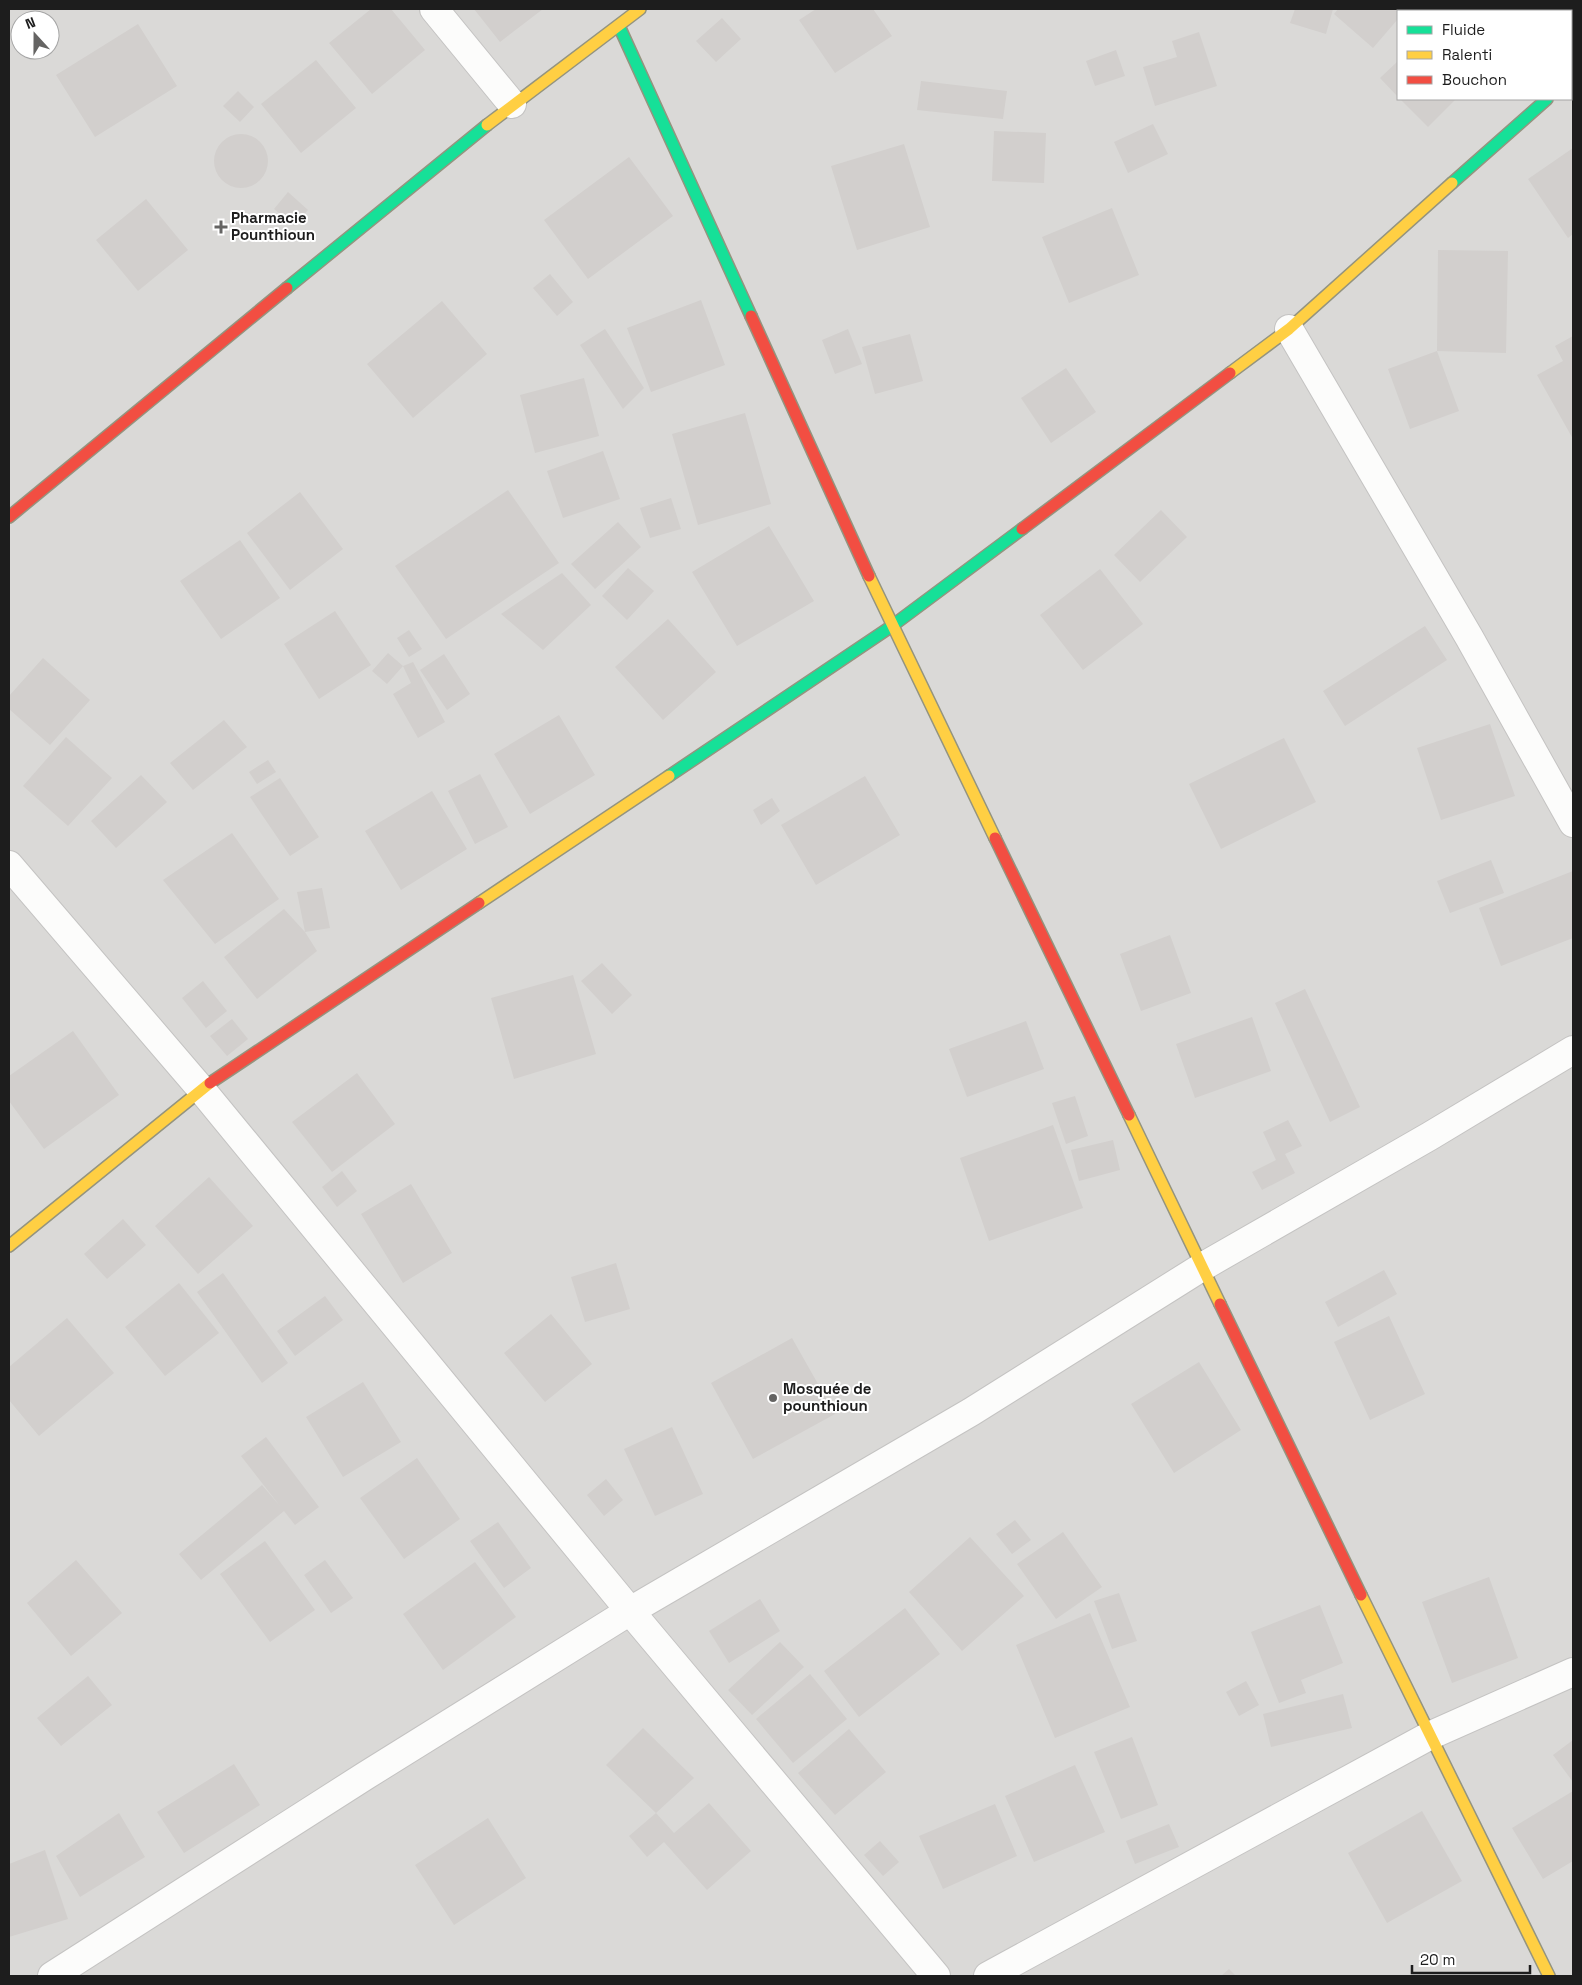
<svg xmlns="http://www.w3.org/2000/svg" width="1582" height="1985" viewBox="0 0 1582 1985" font-family="'Space Grotesk',sans-serif">
<rect width="100%" height="100%" fill="#ebe9e6"/>
<path fill="#dad9d7" fill-rule="evenodd" d="M9,9H1573V1976H9ZM1398,11H1571V99H1398ZM20,20H50V50H20Z"/>
<path fill="#d2cfcd" d="M371,9H391L425,50L372,94L329,43Z
M474,9H543L500,42Z
M816,9H873L892,36L835,73L799,20Z
M1295,9H1333L1326,34L1290,23Z
M1338,9H1403L1405,11H1398V19L1373,48L1334,14Z
M722,18L741,39L716,62L696,41Z
M138,24L177,86L95,137L56,75Z
M1199,32L1217,86L1155,106L1143,67L1177,57L1172,41Z
M1116,50L1125,76L1095,86L1086,61Z
M316,60L356,108L301,153L261,104Z
M1398,61V97L1380,78Z
M921,81L1007,91L1003,119L917,110Z
M238,91L254,107L240,122L223,106Z
M1400,99H1456L1428,127Z
M1153,124L1168,154L1128,173L1114,142Z
M994,131L1046,133L1044,183L992,181Z
M214 161a27 27 0 1 1 54 0a27 27 0 1 1-54 0Z
M904,144L930,227L857,250L831,166Z
M1573,148V234L1568,238L1528,179Z
M629,157L673,216L588,279L544,220Z
M288,192L308,210L294,226L274,209Z
M146,199L188,250L138,291L96,240Z
M1112,208L1139,275L1069,303L1042,237Z
M1438,250L1508,251L1506,353L1437,351L1459,411L1410,429L1388,369L1437,351Z
M550,274L573,302L557,316L533,288Z
M701,300L725,365L651,392L627,328Z
M442,301L487,354L413,418L367,364Z
M605,329L644,388L623,409L580,345Z
M848,329L862,364L835,374L822,340Z
M910,334L923,381L875,394L862,347Z
M1573,336V439L1537,375L1563,361L1555,346Z
M1066,368L1096,412L1051,443L1021,398Z
M584,378L599,436L535,453L520,395Z
M745,413L771,504L698,525L672,434Z
M603,451L620,499L563,518L547,471Z
M508,490L559,563L446,639L395,566Z
M300,492L343,549L290,590L247,533Z
M671,498L681,529L650,538L640,508Z
M1161,510L1187,537L1140,582L1114,555Z
M618,522L641,547L595,589L571,564Z
M769,526L814,601L737,646L692,572Z
M240,540L280,598L221,639L180,581Z
M628,568L654,591L627,620L602,596Z
M1100,569L1143,624L1083,670L1040,615Z
M562,573L591,605L543,650L501,614Z
M335,611L371,665L319,699L284,644Z
M668,619L716,672L663,720L615,667Z
M1425,626L1447,660L1345,726L1323,691Z
M409,630L422,649L409,657L397,638Z
M388,653L403,666L387,684L372,671Z
M444,654L470,694L447,710L420,670Z
M43,658L90,700L50,745L9,709V696Z
M413,662L445,722L418,738L393,694L411,683L403,666Z
M559,715L595,775L530,814L494,754Z
M224,720L247,747L193,790L170,763Z
M1490,724L1515,796L1441,820L1417,748Z
M66,737L112,778L68,826L23,786Z
M1284,738L1316,802L1221,849L1189,784Z
M268,760L276,772L257,784L249,772Z
M480,774L508,827L475,844L448,791Z
M141,775L167,802L116,848L91,821Z
M865,776L900,835L816,885L781,825Z
M280,778L319,837L290,856L250,797Z
M432,791L467,849L401,890L365,831Z
M772,798L780,811L761,825L753,810Z
M232,833L279,899L215,944L163,880Z
M1491,860L1504,893L1450,913L1437,881Z
M1573,871V938L1501,966L1479,908Z
M322,888L330,928L305,932L297,892Z
M284,909L305,932L317,951L257,999L224,957Z
M1170,935L1191,993L1141,1011L1120,954Z
M602,963L632,995L612,1014L581,981Z
M573,975L596,1054L514,1079L491,998Z
M203,981L227,1011L206,1028L182,998Z
M1305,989L1360,1107L1330,1122L1275,1003Z
M1252,1017L1271,1071L1195,1098L1176,1044Z
M232,1019L248,1039L227,1056L210,1036Z
M1026,1021L1044,1069L967,1097L949,1049Z
M73,1031L119,1095L44,1149L9,1101V1076Z
M357,1073L395,1124L332,1172L292,1122Z
M1075,1096L1088,1136L1066,1144L1052,1103Z
M1288,1120L1302,1146L1285,1154L1295,1173L1262,1190L1252,1172L1276,1160L1263,1132Z
M1053,1125L1083,1208L989,1241L960,1158Z
M1113,1140L1120,1170L1079,1181L1071,1150Z
M342,1171L357,1191L337,1207L322,1187Z
M209,1177L253,1226L198,1274L155,1226Z
M411,1184L452,1253L403,1283L361,1214Z
M123,1219L146,1245L107,1279L84,1254Z
M616,1263L630,1309L585,1322L571,1277Z
M1384,1270L1397,1294L1338,1327L1325,1302Z
M223,1273L288,1363L262,1383L197,1292Z
M179,1283L219,1333L165,1376L125,1327Z
M325,1296L343,1320L295,1356L277,1331Z
M551,1314L592,1364L545,1402L504,1353Z
M1389,1316L1425,1394L1370,1420L1334,1342Z
M67,1318L114,1373L39,1436L9,1400V1367Z
M792,1338L835,1414L753,1459L711,1383Z
M1199,1362L1241,1430L1174,1473L1131,1404Z
M363,1382L401,1442L343,1477L306,1417Z
M672,1427L703,1494L655,1516L624,1449Z
M266,1437L319,1507L295,1525L284,1511L201,1580L179,1554L262,1485L280,1506L241,1456Z
M417,1458L460,1519L404,1559L360,1498Z
M606,1479L623,1500L604,1516L587,1495Z
M1015,1520L1031,1540L1012,1554L996,1534Z
M498,1522L531,1568L504,1588L470,1541Z
M1063,1532L1102,1587L1056,1619L1017,1564Z
M970,1537L1024,1596L962,1651L909,1592Z
M265,1541L315,1610L270,1642L220,1574Z
M76,1560L122,1613L71,1656L27,1603Z
M325,1560L353,1598L331,1613L304,1575Z
M475,1562L516,1617L443,1670L403,1614Z
M1489,1577L1518,1658L1452,1683L1422,1602Z
M1119,1593L1137,1641L1112,1649L1094,1601Z
M760,1599L780,1631L729,1663L709,1631Z
M1320,1605L1343,1663L1301,1680L1306,1693L1279,1703L1251,1632Z
M905,1608L940,1654L859,1717L824,1671Z
M1090,1613L1130,1707L1055,1738L1016,1645Z
M780,1642L804,1667L752,1715L728,1690Z
M810,1674L847,1719L793,1763L756,1719Z
M88,1676L112,1705L61,1746L37,1718Z
M1246,1681L1259,1705L1239,1716L1226,1692Z
M1343,1694L1352,1728L1271,1747L1263,1714Z
M643,1728L694,1778L656,1813L606,1765Z
M849,1729L886,1772L835,1815L798,1773Z
M1132,1737L1158,1805L1121,1819L1094,1752Z
M1573,1740V1782L1553,1755Z
M234,1764L260,1805L184,1853L157,1812Z
M1075,1765L1105,1832L1034,1862L1005,1796Z
M1573,1791V1861L1543,1879L1512,1828Z
M709,1803L751,1851L707,1890L664,1842L647,1857L629,1836L656,1813L674,1833Z
M995,1804L1017,1856L943,1889L919,1836Z
M1422,1811L1462,1881L1387,1923L1348,1853Z
M119,1813L145,1857L80,1897L56,1856Z
M488,1818L526,1878L454,1925L415,1865Z
M1169,1824L1179,1847L1135,1864L1126,1841Z
M880,1841L899,1862L883,1876L864,1855Z
M45,1850L68,1919L9,1937V1864Z
M1229,1969L1236,1976H1221Z"/>
<g fill="none" stroke-linecap="round" stroke-linejoin="round">
<g stroke="#c4c3c2" stroke-width="30">
<path id="street" d="M434,9L512,104
M1545,9L1548,11
M1571,27L1573,29
M1571,77L1573,75
M1289,329L1469,637L1573,823
M9,865L201,1089L630,1611L936,1976
M52,1976L365,1776L630,1611L971,1412L1202,1267L1430,1136L1573,1050
M988,1976L1429,1736L1573,1672"/>
</g>
<g stroke="#94947f" stroke-width="14">
<path id="fast" d="M619,26L751,316
M1452,183L1547,99
M287,288L487,125
M669,776L892,626L1022,529"/>
</g>
<g stroke="#94947f" stroke-width="14">
<path id="slow" d="M487,125L640,9
M1230,373L1289,329L1452,183
M869,576L995,838
M479,903L669,776
M1129,1115L1220,1304
M9,1246L210,1083
M1361,1595L1549,1976"/>
</g>
<g stroke="#94947f" stroke-width="14">
<path id="jam" d="M751,316L869,576
M9,517L287,288
M1022,529L1230,373
M995,838L1129,1115
M210,1083L479,903
M1220,1304L1361,1595"/>
</g>
<use href="#street" stroke="#fcfcfb" stroke-width="28"/>
<use href="#fast" stroke="#16e098" stroke-width="11"/>
<use href="#slow" stroke="#ffcf43" stroke-width="11"/>
<use href="#jam" stroke="#f24e42" stroke-width="11"/>
</g>
<g fill="#656463" stroke="#fff" stroke-width="2">
<path d="M218.5 219.5h5v5h5v5h-5v5h-5v-5h-5v-5h5z"/>
<circle cx="773" cy="1398" r="5"/>
</g>
<g text-anchor="middle" stroke-width="4" stroke-linejoin="round" paint-order="stroke">
<g font-size="15" font-weight="bold" fill="#1d1d1d" stroke="#fff" text-anchor="start">
<text x="231" y="223">Pharmacie<tspan x="231" dy="17">Pounthioun</tspan></text>
<text x="783" y="1394">Mosquée de<tspan x="783" dy="17">pounthioun</tspan></text>
</g>
</g>
<rect width="1582" height="1985" fill="none" stroke="#1d1d1d" stroke-width="20"/>
<rect x="1397" y="10" width="175" height="90" fill="#ffffff" stroke="#a5a5a5"/>
<rect x="1407" y="26" width="25" height="8" fill="#16e098" stroke="#a5a5a5"/>
<text x="1442" y="35" font-size="15" fill="#1d1d1d">Fluide</text>
<rect x="1407" y="51" width="25" height="8" fill="#ffcf43" stroke="#a5a5a5"/>
<text x="1442" y="60" font-size="15" fill="#1d1d1d">Ralenti</text>
<rect x="1407" y="76" width="25" height="8" fill="#f24e42" stroke="#a5a5a5"/>
<text x="1442" y="85" font-size="15" fill="#1d1d1d">Bouchon</text>
<g transform="translate(35 35) rotate(339)"><circle r="24" fill="#ffffff" stroke="#a5a5a5"/>
<path d="M0-4L9 19L0 12L-9 19Z" fill="#656463"/>
<text y="-8" font-size="14" font-weight="bold" text-anchor="middle" fill="#1d1d1d">N</text>
</g>
<path d="M1412 1965v8h118v-8" fill="none" stroke="#1d1d1d" stroke-width="2.5"/>
<text x="1420" y="1965" font-size="15" fill="#1d1d1d" stroke="#ffffff" stroke-width="4" paint-order="stroke">20 m</text>
</svg>
